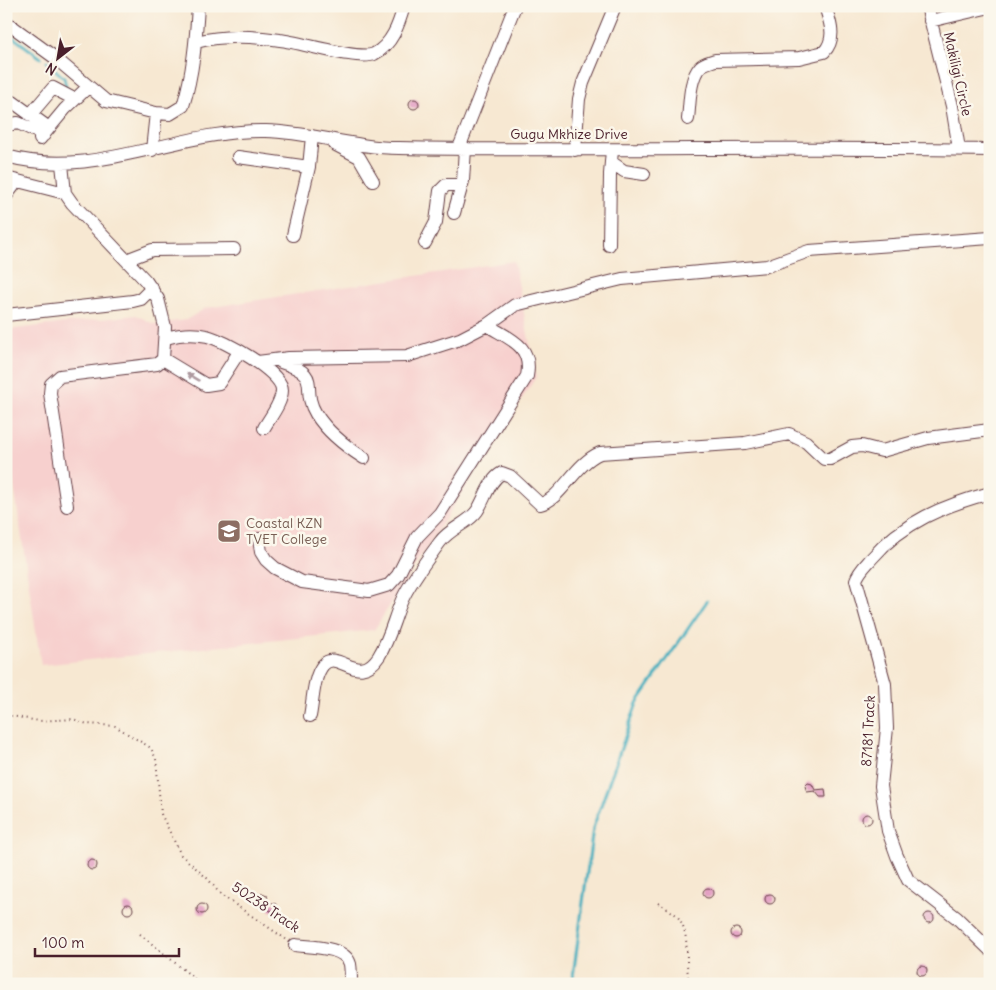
<svg xmlns="http://www.w3.org/2000/svg" width="996" height="990" viewBox="0 0 996 990" font-family="Delius,sans-serif">
<rect width="100%" height="100%" fill="#fbf7ec"/>
<filter id="ink" filterUnits="userSpaceOnUse"><feTurbulence type="fractalNoise" baseFrequency=".02" numOctaves="2"/><feDisplacementMap in="SourceGraphic" scale="10" xChannelSelector="R" yChannelSelector="G"/><feConvolveMatrix kernelMatrix="1 2 1 2 8 2 1 2 1" color-interpolation-filters="sRGB"/></filter>
<filter id="wash" filterUnits="userSpaceOnUse"><feTurbulence type="fractalNoise" baseFrequency=".0096" numOctaves="4" result="noise"/><feDisplacementMap in="SourceGraphic" scale="20" xChannelSelector="R" yChannelSelector="G"/><feGaussianBlur stdDeviation="1.12" result="paint"/><feColorMatrix in="noise" values="0 0 0 0 0 0 0 0 0 0 0 0 0 0 0 0 0 1.4 0 .05"/><feComposite in="paint" operator="in"/></filter>
<g filter="url(#wash)">
<rect width="100%" height="100%" fill="#f7e8d2"/>
<path fill="#f7d0ce" d="M514,261L536,377L374,630L41,665L6,433V330L136,315L154,324L186,320L206,308Z"/>
<g fill="none" stroke-linecap="round" stroke-linejoin="round">
<path stroke="#42afbf" stroke-width="3" d="M6,32L41,58
M47,62L64,78L66,86
M572,984L593,828L637,703L707,601"/>
</g>
<g id="blocks">
<path fill="#e094be" d="M409 104a5 5 0 1 1 10 0a5 5 0 1 1-10 0Z
M808,783L812,784L815,790L825,789L826,797H820L815,791L807,792L805,786Z
M862 819a5 5 0 1 1 10 0a5 5 0 1 1-10 0Z
M87 865a5 5 0 1 1 10 0a5 5 0 1 1-10 0Z
M703 893a5 5 0 1 1 10 0a5 5 0 1 1-10 0Z
M262,893L267,895L268,902L276,904V910L270,911L267,903L259,901V896Z
M765 899a5 5 0 1 1 10 0a5 5 0 1 1-10 0Z
M197 909a5 5 0 1 1 10 0a5 5 0 1 1-10 0Z
M123 909a5 5 0 1 1 10 0a5 5 0 1 1-10 0Z
M924 918a5 5 0 1 1 10 0a5 5 0 1 1-10 0Z
M731 933a5 5 0 1 1 10 0a5 5 0 1 1-10 0Z
M917 971a5 5 0 1 1 10 0a5 5 0 1 1-10 0Z"/>
</g>
</g>
<g filter="url(#ink)">
<use href="#blocks" fill-opacity="0" stroke="#643d44" stroke-width="1"/>
<g fill="none" stroke-linecap="round" stroke-linejoin="round">
<g stroke="#643d44" stroke-width="14">
<path id="minor" d="M927,6L952,106L959,149
M930,21L990,7
M6,22L54,57L106,101L156,113L170,114L183,106C193,74 196,39 198,6
M196,42C224,35 250,36 280,40C300,42 359,61 374,54C392,45 399,24 404,6
M13,102L49,128
M30,115L53,88L74,99
M688,119C690,104 689,79 700,67C704,63 710,62 715,60L799,58L824,52C837,38 830,22 825,6
M6,125L18,123L44,135
M40,139L65,109L87,88
M334,144L359,157L373,181
M459,148L515,6
M152,150L156,113
M575,150L579,99L583,83L615,6
M6,156C97,181 177,129 266,131C311,132 354,148 399,148C596,152 793,146 990,150
M238,157L309,167
M611,162L624,171L644,174
M62,164L65,193L72,203L146,281L158,299L165,327L163,359L157,364L60,376L51,384L50,393L67,506
M6,178L65,193
M6,196L17,181
M454,213L463,181L465,148
M293,235L309,167L312,136
M425,243L436,222L440,191L446,185H462
M609,245L610,174L612,150
M126,260L152,250L234,249
M6,315L133,301L141,299L152,288
M166,338C180,334 193,333 207,336C224,340 282,372 282,390C282,403 270,417 264,428
M163,359L206,385L219,383L239,352
M258,362L289,358L407,356L460,339L487,325L515,305L622,279L767,266L809,251L990,238
M281,362C325,376 299,386 316,414C328,433 345,446 364,458
M990,493C945,505 903,522 872,558C866,565 859,571 856,580L885,684L887,728L881,786L888,831L897,856L908,880L957,918L990,950
M259,539L261,552L266,560L275,568L302,582L369,591L389,585L398,575L417,537L440,513L527,376C533,345 509,339 487,325
M310,716C313,702 313,677 323,665C339,648 358,688 379,656C390,638 394,618 402,600C411,580 427,560 440,542C450,528 468,524 477,511C485,499 489,480 502,473L510,476L540,504C561,500 574,464 600,453L745,443L789,434L806,442L824,459H830L852,447L862,446L882,451L928,438L990,430
M295,945C310,947 345,946 350,964C351,970 351,977 351,984"/>
</g>
<path stroke="#643d44" stroke-width="2" stroke-dasharray="1 4" stroke-linecap="butt" d="M6,715L39,721L73,719L87,724L115,726L151,748L156,759L161,814L181,855L208,879L221,895L287,940
M658,903C664,907 670,910 675,914C693,930 683,964 690,984
M140,934L201,984"/>
<use href="#minor" stroke="#fff" stroke-width="12"/>
</g>
<defs><path id="oneway-solid" d="M-6-.8H1V-3.2L6.5 0L1 3.2V.8H-6Z" transform="scale(1.25)"/></defs>
<use fill="#ae9aa0" href="#oneway-solid" transform="translate(193 377) rotate(-149)"/>
</g>
<defs>
<g id="university-square" transform="scale(1.25)"><rect x="-9" y="-9" width="18" height="18" rx="4" fill="#8d6e63" stroke="#fbf7ec"/><path d="M0-5L7-2L0 1L-7-2ZM-4 1L0 2.5L4 1V4Q0 6-4 4Z" fill="#fff"/></g>
</defs>
<g fill-rule="evenodd">
<use href="#university-square" x="229" y="531"/>
</g>
<g text-anchor="middle" stroke-width="5" stroke-linejoin="round" paint-order="stroke">
<g font-size="14" fill="#4a1f2b" stroke="#fbf7ec">
<text transform="translate(958 74) rotate(77)" y="5">Makiligi Circle</text>
<text x="569" y="139">Gugu Mkhize Drive</text>
<text transform="translate(868 731) rotate(-87)" y="5">87181 Track</text>
<text transform="translate(266 907) rotate(34)" y="5">50238 Track</text>
</g>
<g font-size="14" fill="#785e54" stroke="#fbf7ec" text-anchor="start">
<text x="246" y="528">Coastal KZN<tspan x="246" dy="16">TVET College</tspan></text>
</g>
</g>
<rect width="996" height="990" fill="none" stroke="#fbf7ec" stroke-width="25"/>
<g transform="translate(58 58) rotate(211)" stroke="#fbf7ec" stroke-width="4" paint-order="stroke">
<path d="M0-4L9 19L0 12L-9 19Z" fill="#4a1f2b"/>
<text y="-8" font-size="14" font-weight="bold" text-anchor="middle" fill="#4a1f2b">N</text>
</g>
<path d="M35 948v8h144v-8" fill="none" stroke="#4a1f2b" stroke-width="2.5"/>
<text x="42" y="948" font-size="15" fill="#4a1f2b" stroke="#fbf7ec" stroke-width="4" paint-order="stroke">100 m</text>
</svg>
